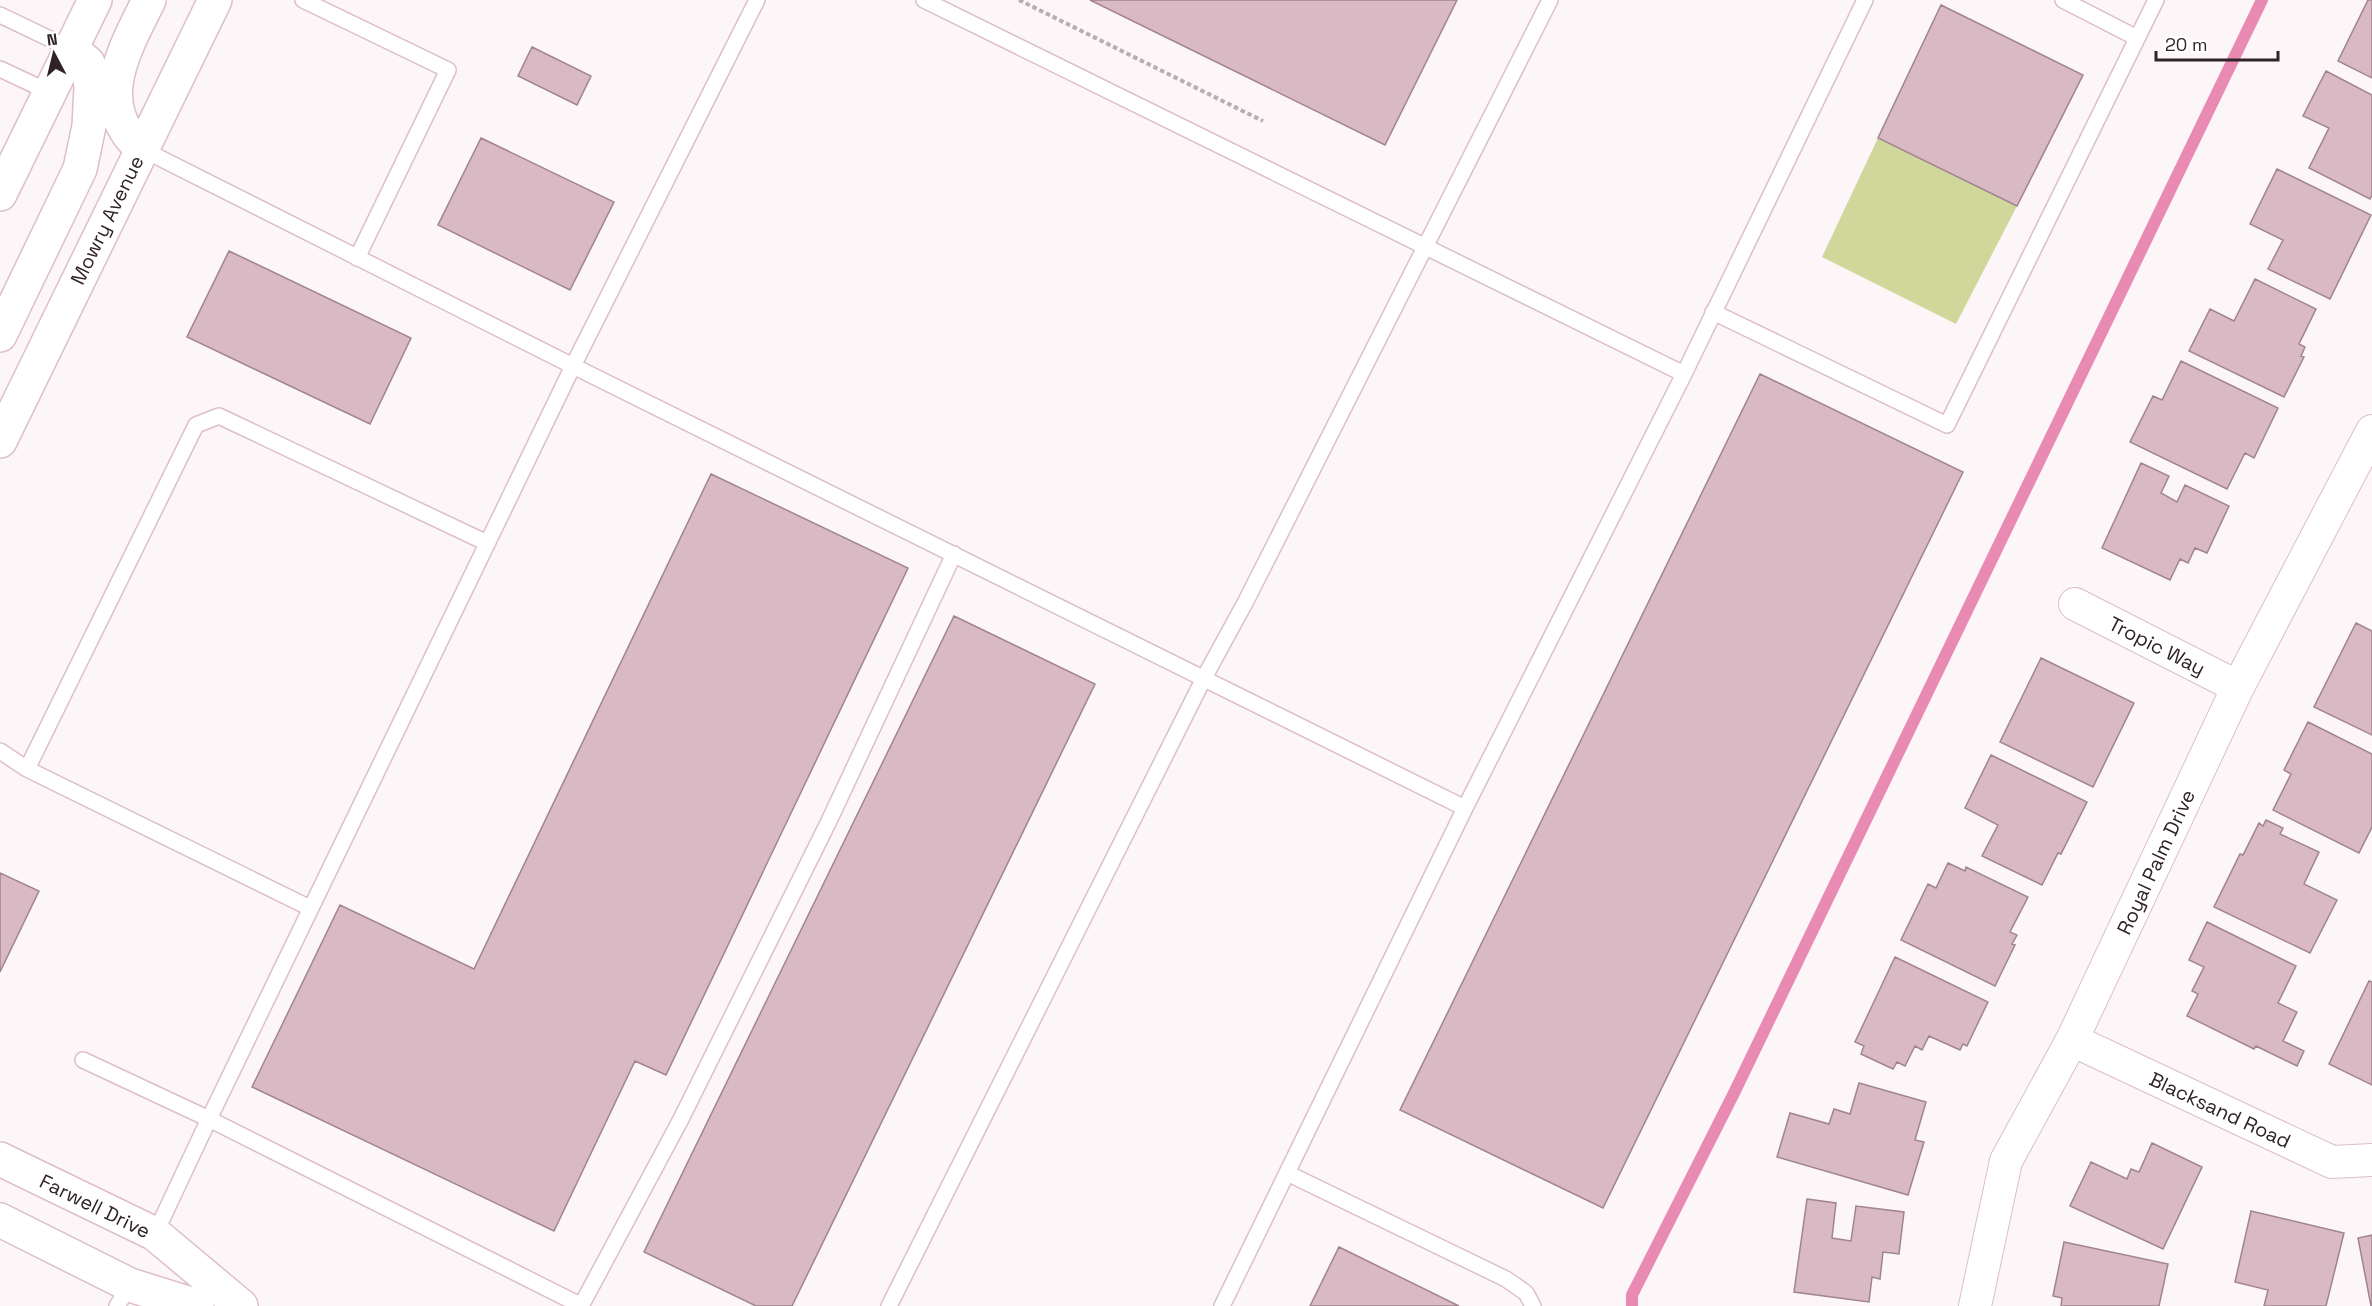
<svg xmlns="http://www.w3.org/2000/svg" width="2372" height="1306" viewBox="0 0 2372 1306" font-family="'Space Grotesk',sans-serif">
<rect width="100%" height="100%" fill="#fcf6f8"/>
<path fill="#d0d79a" d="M1878,138L2017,206L1956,324L1822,257Z"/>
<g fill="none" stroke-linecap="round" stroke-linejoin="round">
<path stroke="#e88ab2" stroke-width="12" d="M1632,1306V1295L1734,1093L2262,0"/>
</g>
<path fill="#d8b9c4" stroke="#a1848f" stroke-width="1.5" d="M1090,0H1457L1385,145Z
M2368,0H2372V78L2338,61Z
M1941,5L2083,75L2017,206L1878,138Z
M532,47L591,76L577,105L518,76Z
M2326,71L2372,95V195L2370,199L2309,168L2329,128L2303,116Z
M481,138L614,202L570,290L438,225Z
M2277,169L2371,215L2330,299L2268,269L2283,240L2250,224Z
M229,251L411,338L370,424L187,337Z
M2255,279L2316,309L2299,344L2305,347L2301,356L2304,357L2284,397L2189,351L2210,309L2234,321Z
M2181,361L2278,408L2254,458L2245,453L2227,489L2130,442L2153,396L2162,400Z
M1760,374L1963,472L1603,1208L1400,1110Z
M2141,463L2169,476L2161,493L2177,502L2185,485L2229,506L2207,553L2195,548L2188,563L2180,559L2170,580L2102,548Z
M711,474L908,568L666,1075L635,1061L554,1231L252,1087L340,905L474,969Z
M954,616L1095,684L792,1306H756L644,1252Z
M2356,623L2372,631V735L2314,707Z
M2041,658L2134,703L2093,787L2000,742Z
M2308,722L2372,754V827L2359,853L2273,810L2291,774L2284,770Z
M1991,755L2087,802L2061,854L2058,853L2042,885L1982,856L1998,825L1965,808Z
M2266,820L2283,828L2280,834L2319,852L2304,884L2337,900L2310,953L2214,907L2240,854L2243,855L2259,823L2263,826Z
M1948,863L1965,871L1966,867L2028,897L2010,932L2017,935L2012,944L2015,945L1995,986L1901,940L1928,884L1936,888Z
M0,873L39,891L0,972Z
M2207,922L2296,966L2278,1003L2297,1012L2283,1041L2304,1051L2297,1066L2256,1046L2254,1049L2187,1016L2198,994L2192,991L2204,967L2189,960Z
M1895,957L1988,1002L1967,1046L1963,1044L1960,1050L1929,1036L1922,1050L1915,1046L1905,1066L1897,1062L1893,1069L1861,1054L1864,1046L1855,1042Z
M2369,981L2372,982V1085L2329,1064Z
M1859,1083L1926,1102L1915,1140L1924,1142L1908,1195L1777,1157L1790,1113L1829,1124L1834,1109L1850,1114Z
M2152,1143L2202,1167L2163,1249L2070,1206L2091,1162L2127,1179L2131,1169L2139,1172Z
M1807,1199L1836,1203L1832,1238L1851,1241L1856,1206L1904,1212L1899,1254L1883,1252L1880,1279L1872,1277L1869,1302L1794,1292Z
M2251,1211L2344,1233L2326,1306H2264L2268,1290L2235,1282Z
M2372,1235V1306H2371L2358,1238Z
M2064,1242L2168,1264L2159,1306H2061L2062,1298L2053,1296Z
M1339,1247L1459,1306H1310Z"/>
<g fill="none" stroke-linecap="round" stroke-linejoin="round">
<g stroke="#ddbeca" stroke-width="18">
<path id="service" d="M303,0L448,70L357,258
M924,0L1684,374
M2063,0L2137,38
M0,15L71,49
M0,69L49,92
M142,149L573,366L1465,808
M1713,312L1947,425L2156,0
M0,751L27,769
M310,908L27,769L196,425L219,416L487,543
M83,1060L209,1119L582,1306
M1287,1173L1506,1279L1526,1293L1533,1306
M155,1234L209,1119L573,366L757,0
M117,1306L130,1285
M581,1306L681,1119L829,821L954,554
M889,1306L1204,678L1246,601L1550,0
M1222,1306L1465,808L1684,374L1865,0"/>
</g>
<g stroke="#ddbeca" stroke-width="34">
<path id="minor" d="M2075,604L2238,687
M2072,1040L2332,1162L2372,1160
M1975,1306L2006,1161L2072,1040L2238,687L2372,431"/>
</g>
<g stroke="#ddbeca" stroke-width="36">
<path id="tertiary" d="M0,1159L155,1234L241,1306
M0,1220L130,1285L197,1306"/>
</g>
<g stroke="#ddbeca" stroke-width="36">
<path id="primary" d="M142,149C91,104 125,49 149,0
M0,194L95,0
M0,335L80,169L89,126L91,87L88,63L71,49
M0,441L215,0"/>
</g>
<path stroke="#b6aeb0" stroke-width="4" stroke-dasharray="4.5 3" stroke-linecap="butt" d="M1019,0L1263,121"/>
<use href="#service" stroke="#fff" stroke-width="15"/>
<use href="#minor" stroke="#fff" stroke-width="32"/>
<use href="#tertiary" stroke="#fff" stroke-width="33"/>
<use href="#primary" stroke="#fff" stroke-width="33"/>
</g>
<g text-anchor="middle" stroke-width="4.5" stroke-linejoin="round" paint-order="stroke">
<g font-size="20" fill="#2f2327" stroke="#fff">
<text transform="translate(107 220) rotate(-64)" y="7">Mowry Avenue</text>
<text transform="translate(2157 646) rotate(27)" y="7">Tropic Way</text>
<text transform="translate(2156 862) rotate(-65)" y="7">Royal Palm Drive</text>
<text transform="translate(2220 1110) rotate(25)" y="7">Blacksand Road</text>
<text transform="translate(95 1206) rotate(26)" y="7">Farwell Drive</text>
</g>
</g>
<g transform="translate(54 54) rotate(353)" stroke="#ffffff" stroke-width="4.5" paint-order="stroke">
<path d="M0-4.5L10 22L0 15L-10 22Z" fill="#2f2327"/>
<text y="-9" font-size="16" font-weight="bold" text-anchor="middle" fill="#2f2327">N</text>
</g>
<path d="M2156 51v9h122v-9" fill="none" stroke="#2f2327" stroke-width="3"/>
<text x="2165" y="51" font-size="18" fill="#2f2327" stroke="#ffffff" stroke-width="4.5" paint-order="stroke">20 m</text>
</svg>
